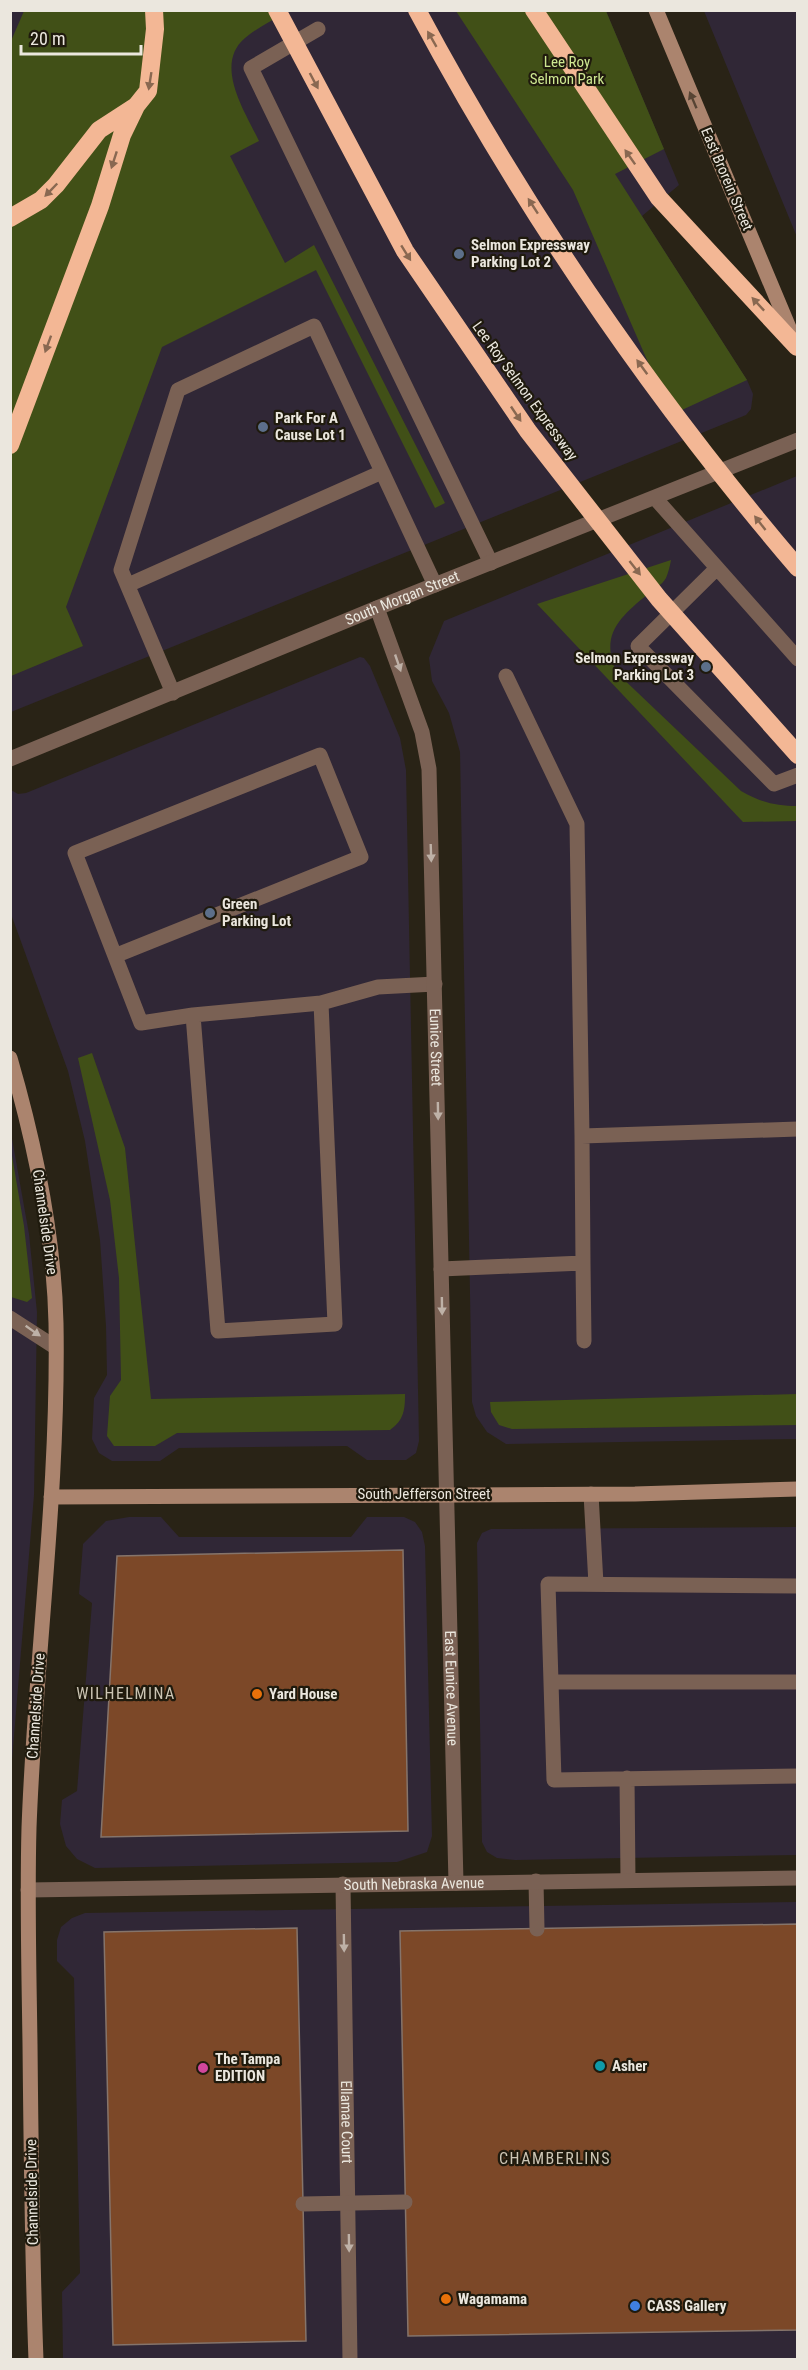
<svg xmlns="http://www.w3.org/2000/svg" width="808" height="2370" viewBox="0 0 808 2370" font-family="'Roboto Condensed',sans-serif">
<rect width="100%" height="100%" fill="#292316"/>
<path fill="#302736" d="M11,11H606L679,185L642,216L747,380L753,394L751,409L746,415L11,712Z
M704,11H797V237Z
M797,476V1439L506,1444L487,1432L476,1416L472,1402L460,752L449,713L432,681L429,658L444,621Z
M360,657L364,658L370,666L400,738L406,770L419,1441L416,1453L406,1460H367L347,1446L179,1448L160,1461H112L99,1453L92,1439L94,1398L107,1375L106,1326L100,1240L85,1141L68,1071L11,914V790L18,794L26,793Z
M11,1133L29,1234L37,1312L34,1495L11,1772Z
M129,1517H161L179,1537H351L367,1517H404L415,1522L422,1532L425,1546L432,1836L427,1852L397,1862L95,1868L77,1859L66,1846L60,1824L62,1800L77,1791L92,1603L79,1594L83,1544L106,1521Z
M797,1527V1855L515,1860L497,1858L487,1852L482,1842L477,1543L482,1533L491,1529Z
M797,1902V2359H63L62,2292L80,2273L74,1978L57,1961V1940L61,1927L72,1918L85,1913Z"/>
<path fill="#415017" d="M24,11H289C275,19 258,27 245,38C213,65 246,113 259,141L230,156L285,263L314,245L445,503L435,508L316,270L162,347L66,607L83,646L11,676V41Z
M456,11H606L664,149L615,174L747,380L671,415L573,190Z
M671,560C670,566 668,573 666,578C662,585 653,590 648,594C620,617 599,635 617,673L741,791C760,802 776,806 797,806V821L743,822L537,604Z
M92,1053L125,1148L151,1399L405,1394C405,1410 404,1420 390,1430L177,1433L155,1446H114L107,1436L110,1396L121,1380L119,1278L110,1200L78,1058Z
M11,1150L24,1226L32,1298L27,1302L11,1297Z
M797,1394V1425L512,1429L499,1425L491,1412L490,1402Z"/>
<path fill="#7c4828" stroke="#85746b" stroke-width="1.5" d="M403,1550L408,1831L101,1837L117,1556Z
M798,1924V2330L408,2336L400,1931Z
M297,1928L306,2341L113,2345L104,1932Z"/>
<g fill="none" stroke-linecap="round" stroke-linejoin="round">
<path stroke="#7a6154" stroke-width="15" d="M318,29L251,68L491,563
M655,498L798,659
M717,568L638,646L774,784L798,775
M128,585L382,472
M506,676L577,824L582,1136
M173,693L121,570L178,390L314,326L435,585
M117,955L361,857L320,755L75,853L141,1023L193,1015L321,1003L378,987L435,984
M193,1015L218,1331L335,1324L321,1003
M583,1263L584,1341
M441,1269L583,1263L582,1136L798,1129
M10,1318L55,1347
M591,1494L596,1584
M798,1586L548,1584L554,1780L798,1776
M551,1682H798
M627,1778L628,1880
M536,1881L537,1929"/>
<g stroke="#7a6154" stroke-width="15">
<path id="s1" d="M377,608L422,732L429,769L456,1883"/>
<path id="s2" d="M343,1884L350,2360"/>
</g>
<g stroke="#7a6154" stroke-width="15">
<path id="s3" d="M10,759L377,608L798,440"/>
<path id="s4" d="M28,1890L798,1878"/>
</g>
<path stroke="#ab846e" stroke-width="15" d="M656,10L795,342
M10,1058C35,1144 54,1233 56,1323C59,1492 35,1660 29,1828C27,1900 29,1972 30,2044C31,2149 32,2255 36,2360
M51,1497L635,1494L798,1489"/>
<path stroke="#f3b795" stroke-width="18" d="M534,10L659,198L797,347
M10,218L41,200L56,185L99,130L136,106
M10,445L100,206L122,135L136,106L148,91L155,29L154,10"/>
<path stroke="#7a6154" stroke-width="15" d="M303,2204L405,2202"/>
<path stroke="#f3b795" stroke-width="18" d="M277,10L405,251L528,431L659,599L798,755
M417,10C523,208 652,397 798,568"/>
</g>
<defs><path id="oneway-solid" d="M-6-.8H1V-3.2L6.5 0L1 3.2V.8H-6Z" transform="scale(1.5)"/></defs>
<g fill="#896851">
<use href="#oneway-solid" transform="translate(432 39) rotate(-120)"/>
<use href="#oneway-solid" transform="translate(150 81) rotate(99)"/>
<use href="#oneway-solid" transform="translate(314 81) rotate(62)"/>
<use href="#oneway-solid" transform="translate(630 157) rotate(-125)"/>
<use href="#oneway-solid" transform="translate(114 160) rotate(108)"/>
<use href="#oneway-solid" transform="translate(51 190) rotate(134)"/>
<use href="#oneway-solid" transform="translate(533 206) rotate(-123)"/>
<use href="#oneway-solid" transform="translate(406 253) rotate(58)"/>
<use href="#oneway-solid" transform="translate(758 304) rotate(-133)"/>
<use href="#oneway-solid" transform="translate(48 344) rotate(110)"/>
<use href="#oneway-solid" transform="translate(642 367) rotate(-126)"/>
<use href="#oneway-solid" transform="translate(516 414) rotate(56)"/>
<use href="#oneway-solid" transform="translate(760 523) rotate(-128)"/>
<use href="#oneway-solid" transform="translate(635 568) rotate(52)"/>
</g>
<use fill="#574434" href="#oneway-solid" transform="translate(693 100) rotate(-113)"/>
<g fill="#beb1a7">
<use href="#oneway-solid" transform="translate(398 663) rotate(71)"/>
<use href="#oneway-solid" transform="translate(431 853) rotate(88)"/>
<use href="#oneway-solid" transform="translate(438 1111) rotate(89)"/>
<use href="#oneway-solid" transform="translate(442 1306) rotate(89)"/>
<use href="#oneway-solid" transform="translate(33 1331) rotate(35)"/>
<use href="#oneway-solid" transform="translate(344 1943) rotate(89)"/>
<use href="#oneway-solid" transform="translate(349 2243) rotate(89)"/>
</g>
<g fill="#5c6f8a" stroke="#1f1a0d" stroke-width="2">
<circle cx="459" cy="254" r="6"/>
<circle cx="263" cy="427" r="6"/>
<circle cx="706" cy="667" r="6"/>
<circle cx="210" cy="913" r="6"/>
</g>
<g fill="#e8710a" stroke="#1f1a0d" stroke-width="2">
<circle cx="257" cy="1694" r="6"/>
<circle cx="446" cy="2299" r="6"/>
</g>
<circle fill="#0f9aa8" stroke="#1f1a0d" stroke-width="2" cx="600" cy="2066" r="6"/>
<circle fill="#d1479c" stroke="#1f1a0d" stroke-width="2" cx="203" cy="2068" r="6"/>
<circle fill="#3f7fe0" stroke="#1f1a0d" stroke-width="2" cx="635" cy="2306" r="6"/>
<g text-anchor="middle" stroke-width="4.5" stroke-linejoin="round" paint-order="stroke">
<g font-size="15" fill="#cde791" stroke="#1f1a0d">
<text x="567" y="67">Lee Roy<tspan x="567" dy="17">Selmon Park</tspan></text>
</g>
<g font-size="15" fill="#ebe7de" stroke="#1f1a0d">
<text transform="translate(727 179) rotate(67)" y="5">East Brorein Street</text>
<text transform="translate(525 391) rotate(54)" y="5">Lee Roy Selmon Expressway</text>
<text dy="5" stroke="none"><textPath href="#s3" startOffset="424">South Morgan Street</textPath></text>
<text dy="5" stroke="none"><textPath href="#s1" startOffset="448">Eunice Street</textPath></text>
<text transform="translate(45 1222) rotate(82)" y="5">Channelside Drive</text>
<text x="424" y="1499">South Jefferson Street</text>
<text dy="5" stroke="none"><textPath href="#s1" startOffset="1089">East Eunice Avenue</textPath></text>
<text transform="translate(36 1706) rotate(-86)" y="5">Channelside Drive</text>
<text dy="5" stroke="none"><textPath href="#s4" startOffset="386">South Nebraska Avenue</textPath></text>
<text dy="5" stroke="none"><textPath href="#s2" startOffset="238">Ellamae Court</textPath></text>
<text transform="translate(32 2192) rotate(-91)" y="5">Channelside Drive</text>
</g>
<g font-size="15" font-weight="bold" fill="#ebe7de" stroke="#1f1a0d" text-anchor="start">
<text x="471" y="250">Selmon Expressway<tspan x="471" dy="17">Parking Lot 2</tspan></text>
<text x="275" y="423">Park For A<tspan x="275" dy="17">Cause Lot 1</tspan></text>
<text x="694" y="663" text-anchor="end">Selmon Expressway<tspan x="694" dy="17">Parking Lot 3</tspan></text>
<text x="222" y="909">Green<tspan x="222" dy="17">Parking Lot</tspan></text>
<text x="269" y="1699">Yard House</text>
<text x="215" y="2064">The Tampa<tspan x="215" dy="17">EDITION</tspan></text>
<text x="612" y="2071">Asher</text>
<text x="458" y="2304">Wagamama</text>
<text x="647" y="2311">CASS Gallery</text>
</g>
<g font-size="16" letter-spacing="1.5" fill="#ccc5b4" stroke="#1f1a0d">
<text x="126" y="1699">WILHELMINA</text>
<text x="555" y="2164">CHAMBERLINS</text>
</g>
</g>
<rect width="808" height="2370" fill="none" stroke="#ebe7de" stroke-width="24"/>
<path d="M21 45v9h120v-9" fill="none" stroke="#ebe7de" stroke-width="3"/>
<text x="30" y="45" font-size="18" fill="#ebe7de" stroke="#1f1a0d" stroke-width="4.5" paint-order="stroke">20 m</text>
</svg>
